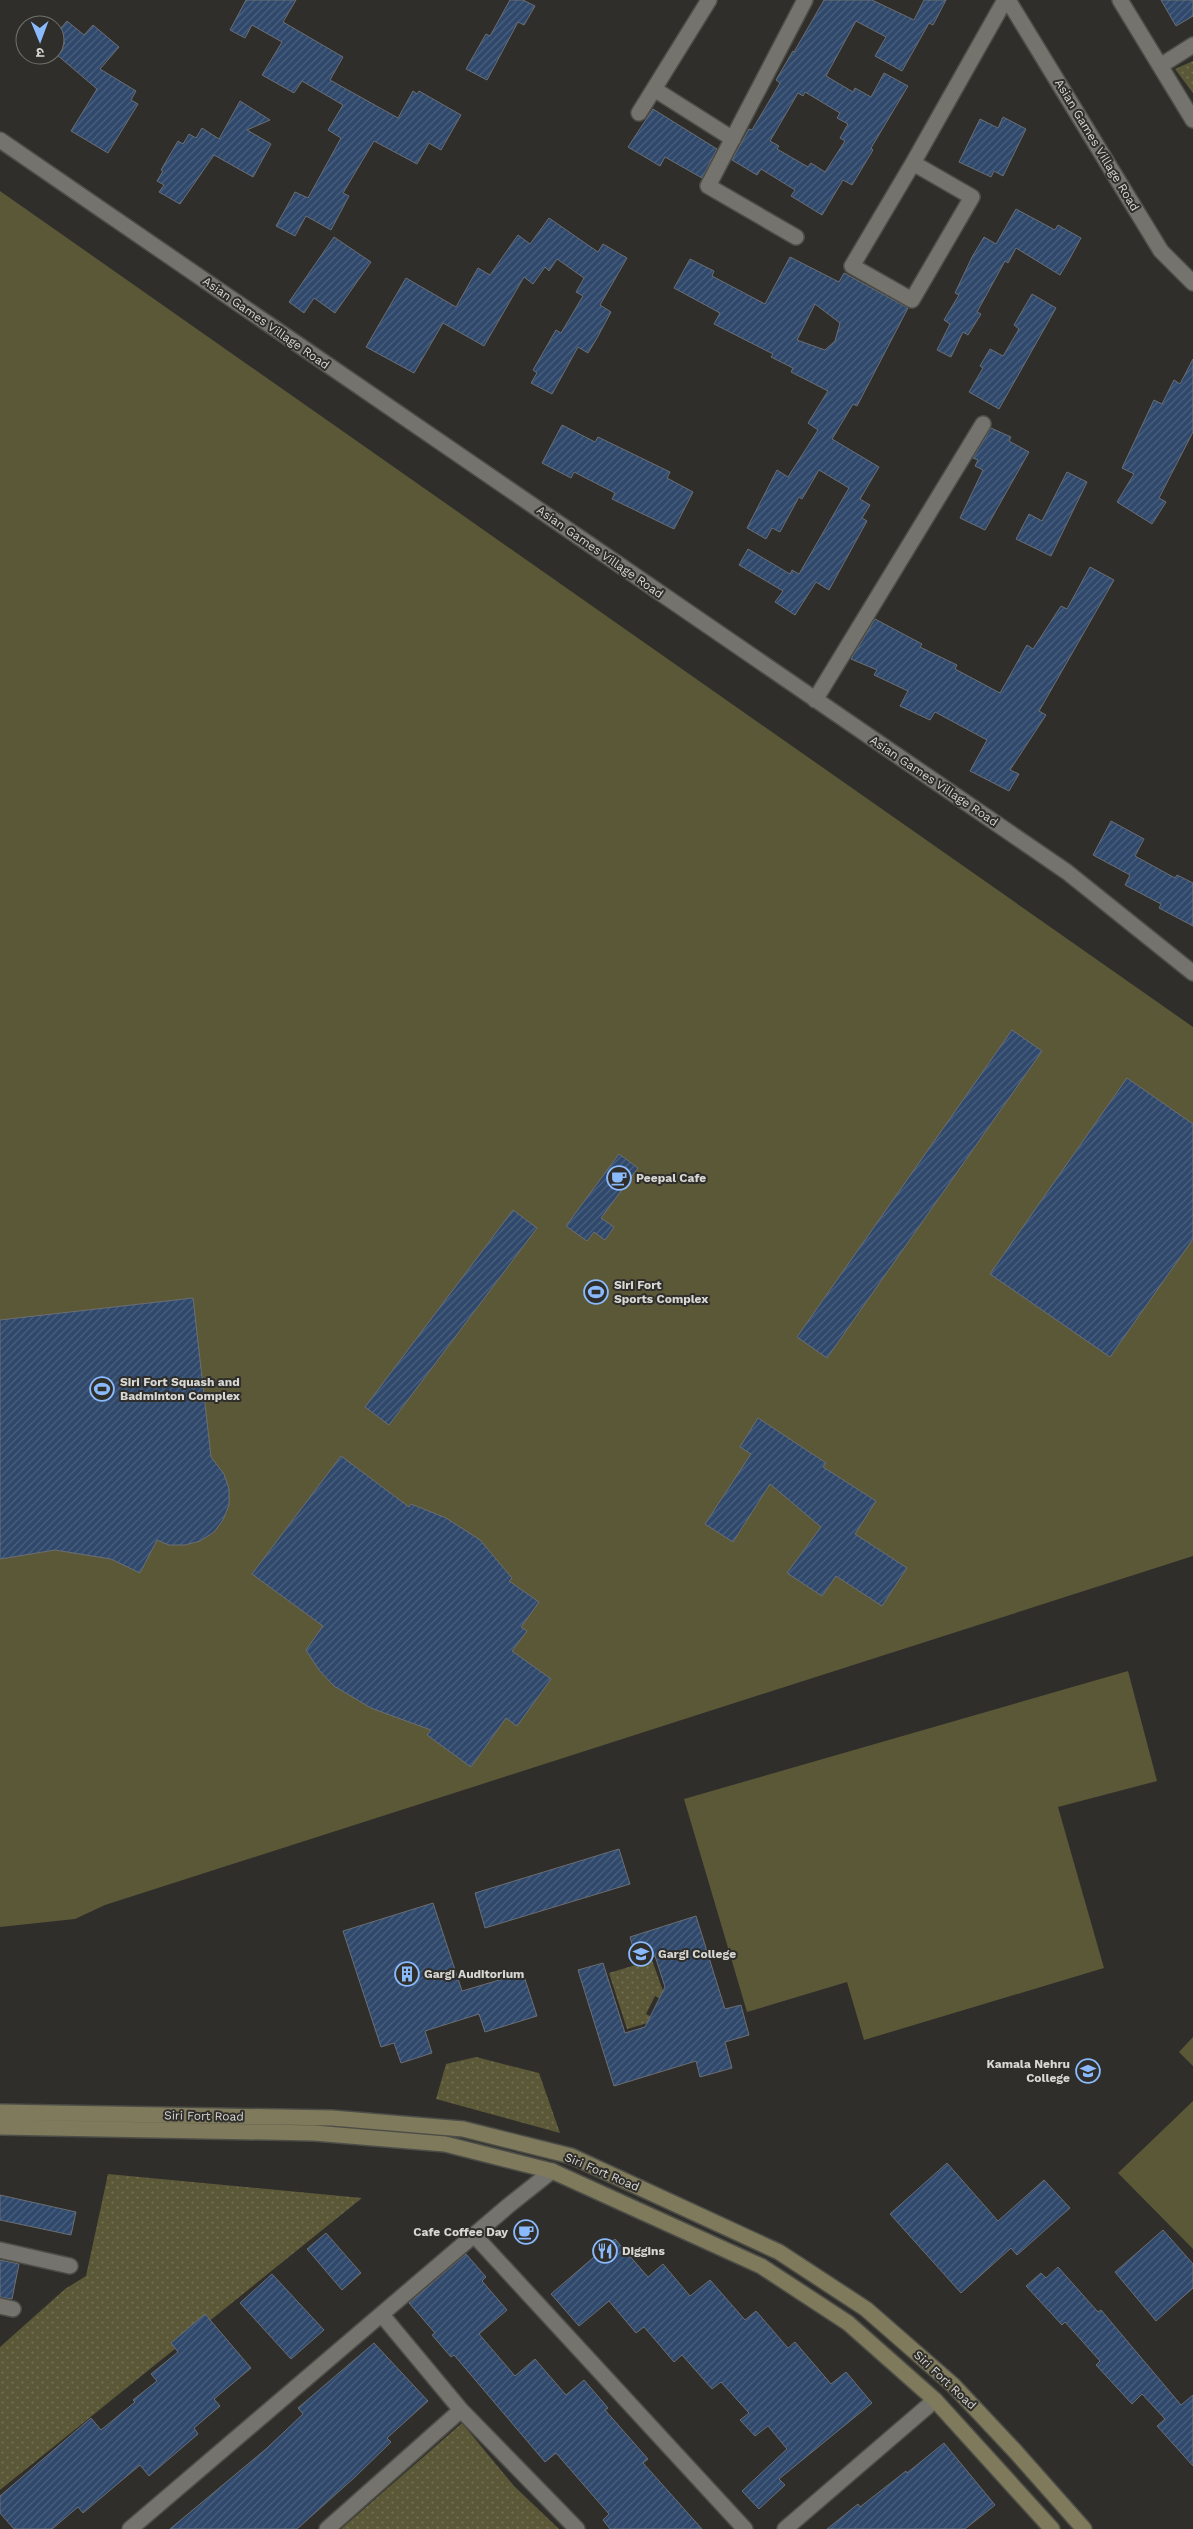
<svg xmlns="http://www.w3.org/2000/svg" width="1193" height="2529" viewBox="0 0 1193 2529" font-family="'Work Sans','Noto Sans Devanagari',sans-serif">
<defs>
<pattern id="grass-dots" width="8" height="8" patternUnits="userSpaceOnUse" patternTransform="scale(1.25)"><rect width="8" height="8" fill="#5b5838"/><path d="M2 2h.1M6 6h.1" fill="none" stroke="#726f54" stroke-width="1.8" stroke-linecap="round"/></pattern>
<pattern id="building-hatch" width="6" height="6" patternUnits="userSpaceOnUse" patternTransform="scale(1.25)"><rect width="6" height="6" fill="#2f486b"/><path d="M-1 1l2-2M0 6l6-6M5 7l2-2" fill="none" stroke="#4c627f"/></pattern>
</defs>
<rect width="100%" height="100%" fill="#2f2e2a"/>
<path fill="url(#grass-dots)" d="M1193,61V93L1175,69Z
M652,1960L667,2002L655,1996L646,2014L658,2020L627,2029L609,1973Z
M476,2057L539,2073L560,2133L436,2099L446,2064Z
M108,2174L362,2198L0,2490V2347L65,2289L86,2276Z
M462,2423L514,2486L559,2529H341Z"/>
<path fill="#5b5838" d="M0,191L1193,1027V1556L105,1905L75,1919L0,1927Z
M1128,1671L1157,1781L1058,1807L1104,1968L864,2040L847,1982L747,2012L684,1799Z
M1193,2037V2066L1179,2052Z
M1193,2101V2249L1118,2173Z"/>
<path fill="url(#building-hatch)" stroke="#6b6e73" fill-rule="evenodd" d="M246,0H296L283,22L343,57L330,80L398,118L413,91L417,94L419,91L461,115L441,150L429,143L417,164L374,141L343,193L349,196L331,230L306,216L295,236L276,226L295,192L308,198L341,138L328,130L343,105L302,81L294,93L262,75L282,42L252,25L245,38L230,30Z
M510,0H523L535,6L524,25L518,22L487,80L466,69L486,34L490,36Z
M824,0H872L914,20L924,0H946L933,25L929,23L902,71L875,56L886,37L856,21L826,76L853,92L855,88L871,97L884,73L908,86L871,148L873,150L852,185L843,180L822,215L791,196L795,190L761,169L757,175L732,160L749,129L752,130L780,83L776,80L793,51L794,52ZM805,92L840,113L837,118L848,124L840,138L845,141L825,172L811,163L808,167L777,149L779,146L770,141L798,93L803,96Z
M1161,0H1193V16L1176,26Z
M67,21L84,35L93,25L119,47L100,69L136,91L131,100L138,104L108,153L71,131L97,89L56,54L65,43L55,35Z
M240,101L270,120L247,130L271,144L253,177L214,155L180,204L159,192L164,185L157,181L163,171L161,170L178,141L183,144L189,134L196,138L202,128L219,139Z
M653,109L717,149L702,178L665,157L660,166L628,147Z
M1003,117L1026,129L1003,176L994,171L991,177L959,162L980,119L998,128Z
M1016,209L1055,230L1058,225L1081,238L1069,260L1060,275L1016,248L1008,263L1005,261L977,312L981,314L968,335L963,332L951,357L937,350L950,324L944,320L959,295L955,293L972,257L984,237L996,244Z
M549,218L598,252L603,244L627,258L600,305L611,312L597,338L588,353L578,347L552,394L531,383L537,373L533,370L556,330L561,333L583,296L576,292L584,278L557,259L549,271L545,267L533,284L524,277L484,346L443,323L414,373L366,347L406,278L456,307L478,268L490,275L518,235L530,244Z
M334,237L371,262L335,313L314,298L304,313L289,302Z
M790,257L839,282L844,273L908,308L857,406L853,404L832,439L879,467L860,499L870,505L862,518L867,521L829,590L816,582L795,615L775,602L783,591L739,565L748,549L790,574L792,570L799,574L849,488L819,470L802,499L799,497L780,532L772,528L766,539L747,528L777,470L788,477L818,430L808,423L828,391L791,372L793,368L771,357L773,354L714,324L720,313L674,288L690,259L714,271L712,276L765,304ZM815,304L840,323L835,341L825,350L797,340Z
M1032,294L1056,308L999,409L969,392L983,368L980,366L990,349L1003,356L1019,329L1014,325Z
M1193,359V432L1159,498L1166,502L1152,524L1117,502L1134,474L1122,468L1154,400L1162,404L1174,380L1180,384Z
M562,425L595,442L598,437L670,472L667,478L693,492L674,529L612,499L615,493L574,472L571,478L542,463Z
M991,428L1011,437L1009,441L1029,452L985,530L960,518L983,470L975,466L978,460L973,458Z
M1067,472L1087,482L1051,556L1016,539L1029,514L1042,521Z
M1090,567L1114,580L1039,711L1046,715L1010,770L1019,774L1009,791L970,771L987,740L935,712L930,720L900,706L908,691L874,675L877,670L851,659L875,619L922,644L920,647L957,665L955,669L1000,693L1027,645L1033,649L1061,606L1067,609Z
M1111,821L1144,839L1135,856L1175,878L1177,875L1193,883V926L1159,908L1161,904L1125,885L1130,875L1093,855Z
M1012,1030L1042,1051L827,1358L797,1337Z
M1127,1078L1193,1124V1239L1110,1357L990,1274Z
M619,1154L638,1168L601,1218L614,1227L605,1240L594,1232L587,1241L566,1226Z
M513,1210L537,1228L389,1425L365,1407Z
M193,1298L211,1457L224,1474L229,1489V1505L223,1520L214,1532L200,1541L185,1545H169L157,1540L140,1573L111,1559L55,1550L0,1559V1320Z
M758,1418L826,1463L823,1467L876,1501L855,1534L907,1568L882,1606L836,1576L822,1596L787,1573L821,1527L770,1484L733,1542L705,1524L751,1454L740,1447Z
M341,1456L409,1507L411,1504L446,1518L480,1540L512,1578L509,1581L539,1602L521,1627L527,1631L512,1651L551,1679L517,1726L506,1718L471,1767L427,1735L431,1730L371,1708L334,1686L319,1670L306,1650L323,1626L252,1574Z
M619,1849L630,1884L485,1928L475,1893Z
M433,1903L462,1991L523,1973L537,2016L485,2032L479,2014L425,2031L432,2053L401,2063L394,2043L381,2047L343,1931Z
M696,1916L725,2009L741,2005L749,2035L725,2042L732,2068L700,2077L696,2061L614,2086L578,1970L603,1963L625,2033L645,2027L665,1987L655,1956L637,1961L630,1937Z
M947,2163L998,2221L1044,2180L1070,2208L1017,2255L1011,2248L961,2293L890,2214Z
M0,2195L76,2212L71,2235L0,2220Z
M1163,2230L1193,2264V2288L1156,2321L1115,2272Z
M326,2233L361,2273L342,2290L307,2249Z
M615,2239L648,2277L663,2264L690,2296L710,2280L745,2320L756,2311L788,2348L795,2342L831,2384L846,2372L872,2403L779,2479L785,2485L759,2509L742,2491L787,2449L768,2426L755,2436L740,2420L749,2413L721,2382L712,2389L682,2355L674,2362L644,2327L636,2333L609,2301L579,2326L551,2294Z
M466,2254L486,2277L482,2281L507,2310L479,2334L515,2376L535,2359L566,2395L584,2380L608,2408L605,2410L648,2459L643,2463L702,2529H610L603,2520L609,2514L556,2453L545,2462L454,2355L451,2357L432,2335L435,2333L409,2303Z
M0,2260L19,2264L12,2299L0,2297Z
M1058,2267L1098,2312L1101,2310L1181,2405L1193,2395V2466L1157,2426L1165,2419L1142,2394L1132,2404L1096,2365L1100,2361L1065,2322L1062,2325L1026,2286L1041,2273L1046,2278Z
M272,2274L324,2330L291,2359L240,2303Z
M205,2314L251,2368L214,2399L220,2406L194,2428L198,2434L149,2476L140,2465L83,2513L78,2507L52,2529H14L0,2513V2496L91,2418L101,2430L135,2402L133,2400L157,2381L151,2374L178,2352L171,2343Z
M374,2343L428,2401L387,2438L391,2442L355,2477L297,2529H170L266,2449L303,2414L298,2408Z
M944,2443L995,2505L965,2529H827L858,2504L860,2507L906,2471L907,2473Z"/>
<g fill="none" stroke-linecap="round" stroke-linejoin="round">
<g stroke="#4d4d48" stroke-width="18">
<path id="street" d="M1008,0L1161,251L1193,283
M1120,0L1193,120
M1160,66L1193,45
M654,89L733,139
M639,113L709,0
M0,140L1067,872L1193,973
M913,163L972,197L912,300L852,266L913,163L1005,0
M796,237L708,186L805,0
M815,700L983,424
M475,2236L745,2529
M0,2250L70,2266
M0,2306L13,2309
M382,2315L461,2410
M130,2529L508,2206L552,2171
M327,2529L461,2410L577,2529
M785,2529L935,2400"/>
</g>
<g stroke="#4d4d48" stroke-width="18">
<path id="secondary" d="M0,2112L332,2118L463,2129L571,2156L779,2252L866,2309L953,2385L1015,2451L1084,2529
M0,2127L314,2133L445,2144L552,2171L761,2266L848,2323L935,2400L1052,2529"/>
</g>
<use href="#street" stroke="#74736e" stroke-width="15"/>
<use href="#secondary" stroke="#7e7a5b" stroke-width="15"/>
</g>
<defs>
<g id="cafe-ring" transform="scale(1.25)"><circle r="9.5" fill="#2f2e2a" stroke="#8abafc" stroke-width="1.5"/><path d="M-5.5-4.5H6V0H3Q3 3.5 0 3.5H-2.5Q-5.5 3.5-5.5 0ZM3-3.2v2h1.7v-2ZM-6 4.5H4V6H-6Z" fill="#8abafc"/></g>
<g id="stadium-ring" transform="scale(1.25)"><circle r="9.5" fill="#2f2e2a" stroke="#8abafc" stroke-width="1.5"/><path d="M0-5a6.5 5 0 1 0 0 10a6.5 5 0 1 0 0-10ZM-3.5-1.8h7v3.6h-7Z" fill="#8abafc"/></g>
<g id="university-ring" transform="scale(1.25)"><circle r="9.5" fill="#2f2e2a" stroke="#8abafc" stroke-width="1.5"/><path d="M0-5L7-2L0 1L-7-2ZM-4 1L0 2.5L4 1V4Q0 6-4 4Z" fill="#8abafc"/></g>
<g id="building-ring" transform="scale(1.25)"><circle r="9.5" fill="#2f2e2a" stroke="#8abafc" stroke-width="1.5"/><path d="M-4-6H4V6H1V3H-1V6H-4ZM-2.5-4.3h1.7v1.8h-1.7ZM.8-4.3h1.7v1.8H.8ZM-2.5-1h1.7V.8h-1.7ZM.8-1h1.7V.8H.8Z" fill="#8abafc"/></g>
<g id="restaurant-ring" transform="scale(1.25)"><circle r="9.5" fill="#2f2e2a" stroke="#8abafc" stroke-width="1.5"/><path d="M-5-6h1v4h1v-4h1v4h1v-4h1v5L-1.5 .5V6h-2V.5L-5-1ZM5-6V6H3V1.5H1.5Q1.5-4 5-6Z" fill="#8abafc"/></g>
</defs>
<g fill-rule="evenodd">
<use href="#cafe-ring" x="619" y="1178"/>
<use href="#stadium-ring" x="596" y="1292"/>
<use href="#stadium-ring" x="102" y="1389"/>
<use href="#university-ring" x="641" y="1954"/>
<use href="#building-ring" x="407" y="1974"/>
<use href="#university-ring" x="1088" y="2071"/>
<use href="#cafe-ring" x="526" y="2232"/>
<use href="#restaurant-ring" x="605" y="2251"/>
</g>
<g text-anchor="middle" stroke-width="4" stroke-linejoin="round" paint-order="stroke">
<g font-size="12" fill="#d7d7d4" stroke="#2f2e2a">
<text transform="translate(1097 145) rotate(59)" y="4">Asian Games Village Road</text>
<text transform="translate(266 323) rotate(35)" y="4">Asian Games Village Road</text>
<text transform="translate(600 552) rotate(35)" y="4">Asian Games Village Road</text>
<text transform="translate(934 781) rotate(34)" y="4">Asian Games Village Road</text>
<text transform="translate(204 2116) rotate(1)" y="4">Siri Fort Road</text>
<text transform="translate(602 2172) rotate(23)" y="4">Siri Fort Road</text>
<text transform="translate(945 2380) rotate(43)" y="4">Siri Fort Road</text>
</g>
<g font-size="12" font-weight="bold" fill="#d7d7d4" stroke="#2f2e2a" text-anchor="start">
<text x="636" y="1182">Peepal Cafe</text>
<text x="614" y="1289">Siri Fort<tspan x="614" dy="14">Sports Complex</tspan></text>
<text x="120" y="1386">Siri Fort Squash and<tspan x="120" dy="14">Badminton Complex</tspan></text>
<text x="658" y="1958">Gargi College</text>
<text x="424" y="1978">Gargi Auditorium</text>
<text x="1070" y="2068" text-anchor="end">Kamala Nehru<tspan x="1070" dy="14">College</tspan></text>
<text x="508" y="2236" text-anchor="end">Cafe Coffee Day</text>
<text x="622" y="2255">Diggins</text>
</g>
</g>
<g transform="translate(40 40) rotate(179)"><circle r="24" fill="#2f2e2a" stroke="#72726e"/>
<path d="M0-4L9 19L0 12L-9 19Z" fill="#8abafc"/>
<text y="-8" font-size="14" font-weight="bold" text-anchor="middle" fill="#d7d7d4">उ</text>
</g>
</svg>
